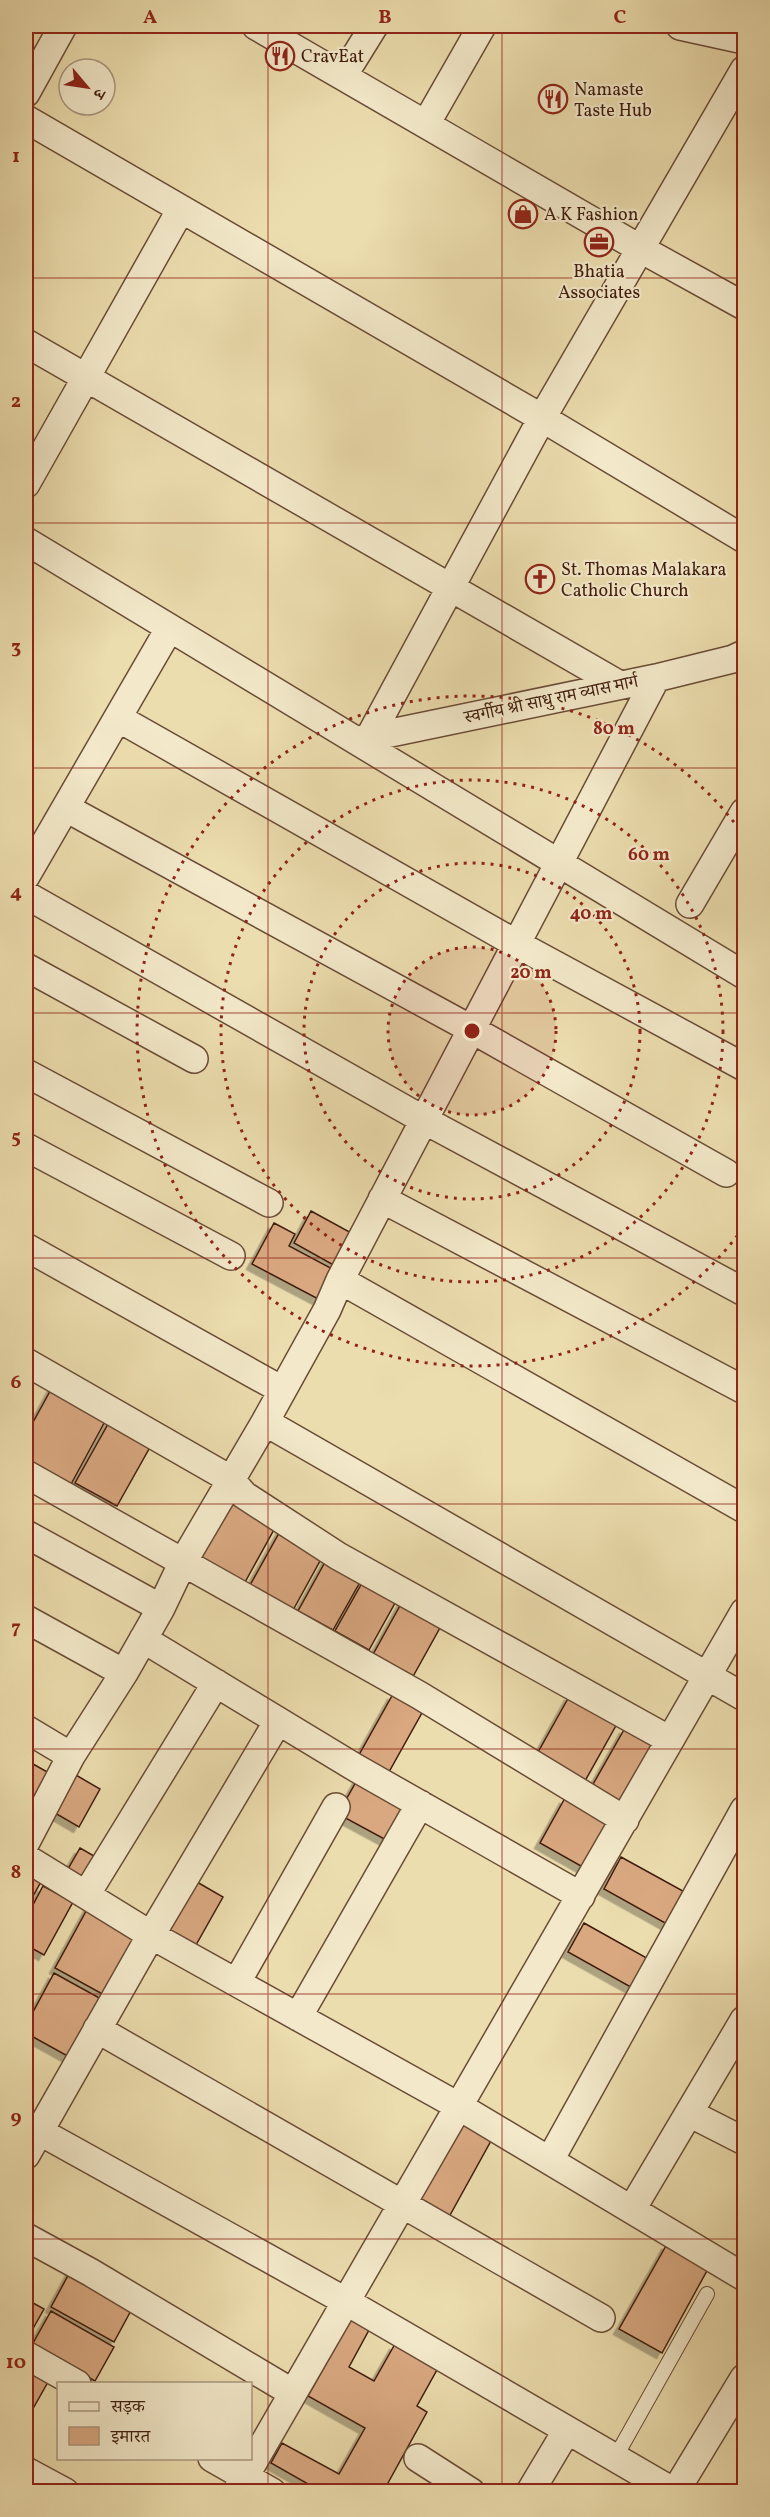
<svg xmlns="http://www.w3.org/2000/svg" width="770" height="2517" viewBox="0 0 770 2517" font-family="Vollkorn,'Noto Serif Devanagari',serif">
<defs>
<filter id="shadow"><feDropShadow dx="-5.5" dy="5.5" stdDeviation="0" flood-color="#0004"/></filter>
</defs>
<rect width="100%" height="100%" fill="#ecddae"/>
<filter id="stains"><feTurbulence type="fractalNoise" baseFrequency=".00333" numOctaves="4"/><feColorMatrix values="0 0 0 0 .2 0 0 0 0 .09 0 0 0 0 .02 0 0 0 .5 -.17"/></filter>
<radialGradient id="worn" r=".72"><stop offset=".6" stop-color="#630" stop-opacity="0"/><stop offset="1" stop-color="#630" stop-opacity=".3"/></radialGradient>
<path fill="#d9a881" stroke="#3f1c0e" stroke-width="1.5" filter="url(#shadow)" d="M311,1211L355,1235L337,1267L294,1243Z
M274,1223L295,1234L289,1246L338,1272L322,1301L252,1264Z
M54,1384L109,1414L70,1486L26,1461V1435Z
M112,1417L154,1440L117,1506L75,1483Z
M228,1500L276,1526L244,1584L196,1557Z
M283,1526L326,1550L292,1612L249,1587Z
M329,1555L364,1575L333,1630L298,1611Z
M366,1576L400,1594L369,1650L335,1631Z
M406,1595L446,1617L411,1680L371,1658Z
M393,1694L423,1711L385,1779L355,1762Z
M570,1695L618,1722L585,1781L537,1754Z
M625,1728L660,1747L628,1806L592,1786Z
M26,1760L58,1778L26,1837Z
M69,1771L100,1789L79,1827L48,1809Z
M361,1773L410,1801L388,1841L338,1814Z
M565,1798L613,1825L588,1870L540,1843Z
M80,1848L101,1860L86,1888L64,1876Z
M621,1857L692,1896L674,1928L604,1889Z
M26,1868L43,1878L26,1909Z
M197,1882L223,1897L192,1952L166,1937Z
M43,1886L73,1902L44,1955L26,1945V1918Z
M90,1904L141,1933L106,1996L55,1968Z
M584,1923L652,1961L636,1990L568,1952Z
M54,1973L103,2000L71,2058L26,2033V2025Z
M461,2122L492,2139L444,2226L413,2209Z
M667,2244L709,2267L662,2353L619,2329Z
M71,2270L134,2305L114,2342L51,2307Z
M26,2299L44,2309L26,2341Z
M51,2311L114,2347L95,2381L32,2345Z
M351,2320L369,2330L349,2367L374,2381L395,2344L438,2368L417,2406L427,2412L383,2492H322L271,2463L282,2443L339,2474L365,2428L308,2396Z
M29,2371L48,2382L26,2421V2376Z"/>
<g fill="none" stroke-linecap="round" stroke-linejoin="round">
<g stroke="#6a4c36" stroke-width="16">
<path id="lane" d="M615,2458L707,2294"/>
</g>
<g stroke="#6a4c36" stroke-width="30">
<path id="street" d="M256,26L639,248L744,306
M680,26L744,40
M343,76L374,26
M26,93L63,26
M26,119L542,418L744,539
M426,124L482,26
M26,343L618,684
M26,484L181,209
M26,541L744,975
M118,718L515,943L744,1067
M369,738L542,418L744,70
M357,740L656,678L733,659L744,654
M66,808L471,1029L726,1173
M26,876L169,629
M26,895L424,1120L744,1292
M690,904L744,812
M26,967L194,1059
M26,1073L269,1203
M26,1147L231,1256
M382,1199L744,1390
M26,1247L282,1390
M340,1280L744,1509
M26,1362L230,1479L244,1495L338,1556L670,1740
M265,1422L744,1697
M26,1474L419,1695L625,1820
M26,1534L161,1608
M26,1619L124,1673
M143,1639L356,1768L581,1896
M26,1729L71,1756
M26,1842L71,1756L124,1673L161,1608L183,1562L265,1422L327,1310L340,1280L656,678
M26,1858L151,1935L460,2107L744,2277
M86,1895L216,1683
M237,1982L336,1807
M298,2017L420,1804
M97,2029L601,2318
M689,2113L744,2141
M26,2124L347,2302L674,2492
M26,2155L151,1935L278,1721
M550,2160L744,1810
M632,2209L744,2020
M26,2237L90,2272L293,2393
M26,2355L77,2384
M212,2458L272,2492
M418,2458L471,2492
M26,2471L65,2492
M236,2492L744,1612
M530,2492L567,2430
M675,2492L744,2378"/>
</g>
<use href="#lane" stroke="#f3e9ca" stroke-width="14"/>
<use href="#street" stroke="#f3e9ca" stroke-width="27"/>
</g>
<path fill="none" stroke="#8f2418" stroke-width="1.5" stroke-opacity="0.55" d="M268,26V2492M502,26V2492M26,278H744M26,523H744M26,768H744M26,1013H744M26,1258H744M26,1504H744M26,1749H744M26,1994H744M26,2239H744"/>
<circle cx="472" cy="1031" r="84" fill="#8f2418" fill-opacity=".12"/>
<g fill="none" stroke="#8f2418" stroke-width="3" stroke-dasharray="3 6">
<circle cx="472" cy="1031" r="84"/>
<circle cx="472" cy="1031" r="168"/>
<circle cx="472" cy="1031" r="251"/>
<path d="M743 1228A335 335 0 1 1 743 834"/>
</g>
<defs>
<g id="restaurant-ring" transform="scale(1.5)"><circle r="9.5" fill="#f3e9ca" stroke="#8f2418" stroke-width="1.5"/><path d="M-5-6h1v4h1v-4h1v4h1v-4h1v5L-1.5 .5V6h-2V.5L-5-1ZM5-6V6H3V1.5H1.5Q1.5-4 5-6Z" fill="#8f2418"/></g>
<g id="shop-ring" transform="scale(1.5)"><circle r="9.5" fill="#f3e9ca" stroke="#8f2418" stroke-width="1.5"/><path d="M-5-2.5h2.3a2.7 3.5 0 0 1 5.4 0H5L5.5 6h-11ZM-1.5-2.5h3a1.5 2.3 0 0 0-3 0Z" fill="#8f2418"/></g>
<g id="office-ring" transform="scale(1.5)"><circle r="9.5" fill="#f3e9ca" stroke="#8f2418" stroke-width="1.5"/><path d="M-6-3h4V-5.5h4V-3h4V5H-6ZM-1-4.5V-3h2v-1.5ZM-6 0V1H6V0Z" fill="#8f2418"/></g>
<g id="church-ring" transform="scale(1.5)"><circle r="9.5" fill="#f3e9ca" stroke="#8f2418" stroke-width="1.5"/><path d="M-1.2-6h2.4v3.5h3.3v2.4h-3.3V6h-2.4V-.1h-3.3v-2.4h3.3Z" fill="#8f2418"/></g>
</defs>
<g fill-rule="evenodd">
<use href="#restaurant-ring" x="280" y="56"/>
<use href="#restaurant-ring" x="553" y="99"/>
<use href="#shop-ring" x="523" y="214"/>
<use href="#office-ring" x="599" y="242"/>
<use href="#church-ring" x="540" y="579"/>
</g>
<g text-anchor="middle" stroke-width="4.5" stroke-linejoin="round" paint-order="stroke">
<g font-size="18" fill="#3f1c0e" stroke="#f3e9ca" text-anchor="start">
<text x="301" y="62">CravEat</text>
<text x="574" y="95">Namaste<tspan x="574" dy="21">Taste Hub</tspan></text>
<text x="544" y="220">A K Fashion</text>
<text x="599" y="277" text-anchor="middle">Bhatia<tspan x="599" dy="21">Associates</tspan></text>
<text x="561" y="575">St. Thomas Malakara<tspan x="561" dy="21">Catholic Church</tspan></text>
</g>
<g font-size="18" fill="#3f1c0e" stroke="#f3e9ca">
<text transform="translate(551 699) rotate(-12)" y="6">स्वर्गीय श्री साधु राम व्यास मार्ग</text>
</g>
</g>
<circle cx="472" cy="1031" r="9" fill="#8f2418" stroke="#f3e9ca" stroke-width="3"/>
<g font-size="18" text-anchor="middle" font-weight="bold" fill="#8f2418" stroke="#f3e9ca" stroke-width="4.5" stroke-linejoin="round" paint-order="stroke">
<text x="614" y="734">80 m</text>
<text x="649" y="860">60 m</text>
<text x="591" y="919">40 m</text>
<text x="531" y="978">20 m</text>
</g>
<rect width="770" height="2517" fill="none" stroke="#ecddae" stroke-width="66"/>
<rect x="57" y="2382" width="195" height="78" fill="#f3e9ca" stroke="#ab977f" stroke-width="1.5"/>
<rect x="69" y="2402" width="30" height="9" fill="#f3e9ca" stroke="#ab977f" stroke-width="1.5"/>
<text x="111" y="2412" font-size="18" fill="#3f1c0e">सड़क</text>
<rect x="69" y="2427" width="30" height="18" fill="#d9a881" stroke="#ab977f" stroke-width="1.5"/>
<text x="111" y="2442" font-size="18" fill="#3f1c0e">इमारत</text>
<g transform="translate(87 87) rotate(119)"><circle r="28" fill="#f3e9ca" stroke="#ab977f" stroke-width="1.5"/>
<path d="M0-4.5L10 22L0 15L-10 22Z" fill="#8f2418"/>
<text y="-9" font-size="16" font-weight="bold" text-anchor="middle" fill="#3f1c0e">उ</text>
</g>
<rect x="33" y="33" width="704" height="2451" fill="none" stroke="#8f2418" stroke-width="2"/>
<g font-size="20" text-anchor="middle" font-weight="bold" fill="#8f2418">
<text x="150" y="23">A</text>
<text x="385" y="23">B</text>
<text x="620" y="23">C</text>
<text x="16" y="162">1</text>
<text x="16" y="407">2</text>
<text x="16" y="653">3</text>
<text x="16" y="898">4</text>
<text x="16" y="1143">5</text>
<text x="16" y="1388">6</text>
<text x="16" y="1633">7</text>
<text x="16" y="1878">8</text>
<text x="16" y="2123">9</text>
<text x="16" y="2368">10</text>
</g>
<rect width="100%" height="100%" filter="url(#stains)"/>
<rect width="100%" height="100%" fill="url(#worn)"/>
</svg>
